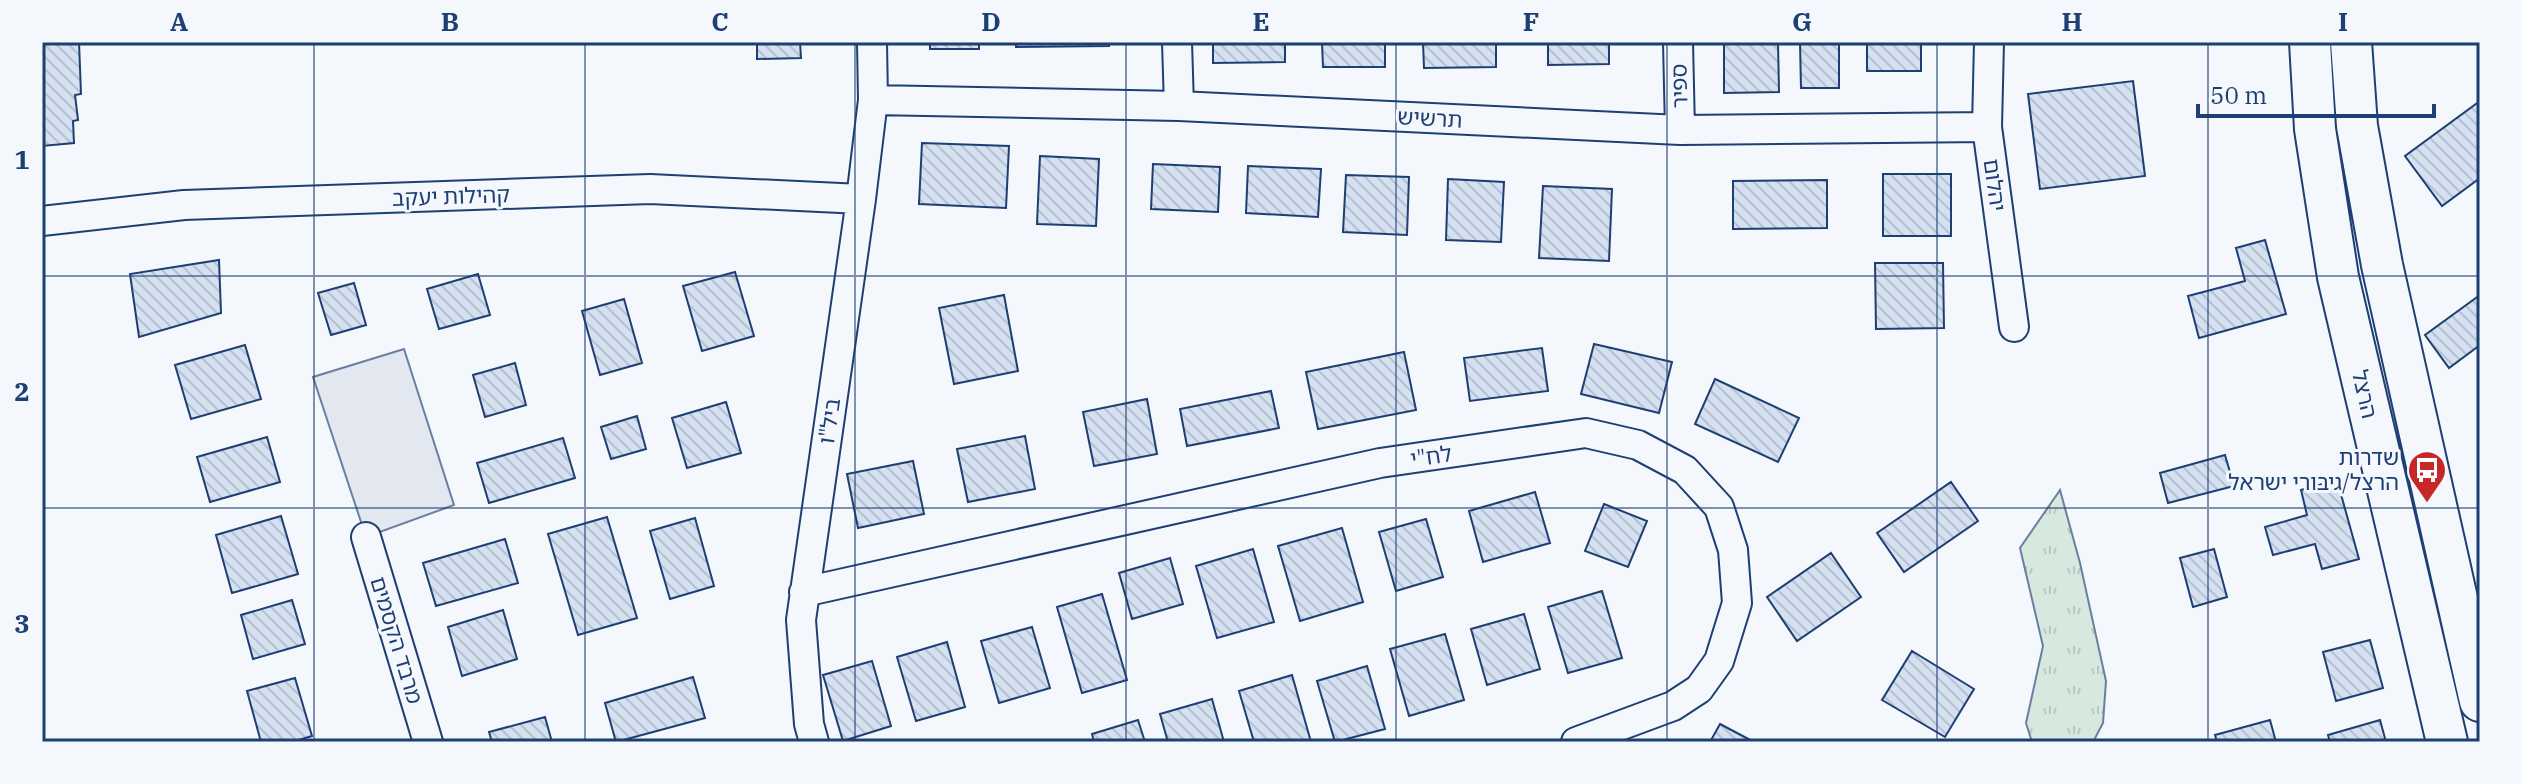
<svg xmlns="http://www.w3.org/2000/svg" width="2522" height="784" viewBox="0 0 2522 784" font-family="'IBM Plex Serif','Noto Sans Hebrew',serif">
<defs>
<pattern id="park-tufts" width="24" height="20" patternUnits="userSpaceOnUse" patternTransform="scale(2)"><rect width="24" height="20" fill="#d7e8df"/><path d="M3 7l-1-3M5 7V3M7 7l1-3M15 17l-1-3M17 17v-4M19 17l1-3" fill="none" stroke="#b8c8c3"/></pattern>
<pattern id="building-back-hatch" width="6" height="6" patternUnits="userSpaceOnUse" patternTransform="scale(2)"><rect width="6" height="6" fill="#d5e0f0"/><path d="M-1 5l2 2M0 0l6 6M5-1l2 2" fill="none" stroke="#b6c1d1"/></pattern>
</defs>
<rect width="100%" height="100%" fill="#f4f7fb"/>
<path fill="url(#park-tufts)" stroke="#687fa3" stroke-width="2" d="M2060,490L2080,563L2106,681L2103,723L2093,742H2032L2026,723L2043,646L2020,548Z"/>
<path fill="#e3e8f0" stroke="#687fa3" stroke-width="2" d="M404,349L454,505L366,537L313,377Z"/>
<path fill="url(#building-back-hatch)" stroke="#1d3f73" stroke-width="2" d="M42,42H79L81,94L75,95L78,120L73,121L74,143L42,146Z
M757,42H800L801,58L757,59Z
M930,42H979V49H930Z
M1016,42H1109V46L1016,47Z
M1213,42H1285V62L1213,63Z
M1322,42H1385V67H1323Z
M1423,42H1496V67L1424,68Z
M1548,42H1609V64L1548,65Z
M1724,42H1778L1779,92L1724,93Z
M1800,42H1839V88H1801Z
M1867,42H1921V71H1867Z
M2133,81L2145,176L2040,189L2028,94Z
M2480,101V178L2442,206L2405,156Z
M922,143L1009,146L1006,208L919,204Z
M1040,156L1099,159L1096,226L1037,224Z
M1153,164L1220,167L1218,212L1151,209Z
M1248,166L1321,169L1318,217L1246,213Z
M1883,174H1951V236H1883Z
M1346,175L1409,177L1407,235L1343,232Z
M1448,179L1504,182L1501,242L1446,240Z
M1827,180V228L1733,229V181Z
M1543,186L1612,189L1609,261L1539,258Z
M2265,240L2286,314L2199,338L2188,296L2245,281L2236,248Z
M219,260L221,313L139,337L130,274Z
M1875,263H1943L1944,328L1876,329Z
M735,272L754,336L702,351L683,286Z
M478,274L490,315L439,329L427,289Z
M354,283L366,325L331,335L318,293Z
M1004,295L1018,371L954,384L939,308Z
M2480,295V345L2449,368L2425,335Z
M624,299L642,363L600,375L582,311Z
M1594,344L1672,362L1659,413L1581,394Z
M245,345L261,399L191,419L175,365Z
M1542,348L1548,391L1470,401L1464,358Z
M1404,352L1416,410L1318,429L1306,372Z
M515,363L526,405L485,417L473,375Z
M1715,379L1799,418L1778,462L1695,424Z
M1271,391L1279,428L1187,446L1180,409Z
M1147,399L1157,454L1094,466L1083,412Z
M726,402L741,453L687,468L672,418Z
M637,416L646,449L611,459L601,427Z
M1025,436L1035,489L968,502L957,449Z
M267,437L280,482L210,502L197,457Z
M563,438L575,478L489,503L477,463Z
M2225,455L2234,486L2168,503L2160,473Z
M913,461L924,514L858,528L847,474Z
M2337,480L2359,559L2322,569L2315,544L2273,555L2265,527L2307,515L2301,490Z
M1951,482L1978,521L1904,572L1877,533Z
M1535,492L1550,543L1483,562L1469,511Z
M1604,504L1647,521L1628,567L1585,551Z
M281,516L298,574L232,593L216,535Z
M607,517L637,618L578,635L548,534Z
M695,518L714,586L670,599L650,531Z
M1426,519L1443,577L1396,591L1379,532Z
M1342,528L1363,602L1300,621L1278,546Z
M505,539L518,583L436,606L423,563Z
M1253,549L1274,622L1217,638L1196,566Z
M2214,549L2227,597L2193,607L2180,558Z
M1831,553L1861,597L1797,641L1767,597Z
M1170,558L1183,604L1132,619L1119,573Z
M1602,591L1622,658L1568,673L1548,607Z
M1102,594L1127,680L1082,693L1057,607Z
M292,600L305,644L253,659L241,615Z
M503,610L517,659L462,676L448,627Z
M1524,614L1540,669L1487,685L1471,629Z
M1032,627L1050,688L999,703L981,641Z
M1445,634L1464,700L1409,716L1390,649Z
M2370,640L2383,688L2336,701L2323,652Z
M947,642L965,707L916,721L897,657Z
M1912,651L1974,689L1945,737L1882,700Z
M872,661L891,726L843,741L823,675Z
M1367,666L1385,729L1335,742L1317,681Z
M1292,675L1311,742H1254L1239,691Z
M693,677L705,718L616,742L605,703Z
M295,678L312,736L292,742H261L247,691Z
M1212,699L1224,742H1168L1160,714Z
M545,717L552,742H492L489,732Z
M1138,720L1145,742H1094L1092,734Z
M2270,720L2276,742H2217L2215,735Z
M2380,720L2386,742H2330L2328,735Z
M1720,724L1754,742H1710Z"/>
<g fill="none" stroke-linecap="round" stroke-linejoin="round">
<g stroke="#1d3f73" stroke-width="32">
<path id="minor" d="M1177,42L1179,106
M1678,42L1680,130
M1989,42L1987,127L2014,327
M873,100L1179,106L1680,130L1987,127
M42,221L184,205L650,189L861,199
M366,537L428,742
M804,592L1380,463L1586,433L1638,445L1685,470L1719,507L1733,550L1737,603L1719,661L1699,689L1673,706L1576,742
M814,742L809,724L801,620L861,199L873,100L872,42"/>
</g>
<g stroke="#1d3f73" stroke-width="44">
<path id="secondary" d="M2310,42L2315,129L2338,277L2447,742
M2351,42L2357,126L2382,265L2480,701"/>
</g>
<use href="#minor" stroke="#f4f7fb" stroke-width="28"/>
<use href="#secondary" stroke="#f4f7fb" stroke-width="40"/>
</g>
<path fill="none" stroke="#1d3f73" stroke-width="2" stroke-opacity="0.55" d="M314,42V742M585,42V742M855,42V742M1126,42V742M1396,42V742M1667,42V742M1937,42V742M2208,42V742M42,276H2480M42,508H2480"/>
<defs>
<g id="bus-pin" transform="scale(2)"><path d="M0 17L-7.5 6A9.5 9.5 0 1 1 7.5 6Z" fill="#c62828" stroke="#f4f7fb"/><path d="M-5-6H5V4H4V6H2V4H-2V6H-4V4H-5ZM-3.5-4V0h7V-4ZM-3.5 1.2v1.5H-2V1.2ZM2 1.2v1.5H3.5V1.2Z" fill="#fff"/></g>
</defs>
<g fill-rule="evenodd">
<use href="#bus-pin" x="2427" y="470"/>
</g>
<g text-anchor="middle" stroke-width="6" stroke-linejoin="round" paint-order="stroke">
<g font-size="22" fill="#1d3f73" stroke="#f4f7fb">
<text transform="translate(1679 86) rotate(-91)" y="8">ספיר</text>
<text transform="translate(1430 118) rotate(3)" y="8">תרשיש</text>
<text transform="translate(1995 185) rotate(82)" y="8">יהלום</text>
<text transform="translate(451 196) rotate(-2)" y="8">קהילות יעקב</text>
<text transform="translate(2365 394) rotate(77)" y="8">הרצל</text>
<text transform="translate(829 421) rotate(-82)" y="8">ביל"ו</text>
<text transform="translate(1431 456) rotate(-8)" y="8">לח"י</text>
<text transform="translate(397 640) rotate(73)" y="8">מרבד הקסמים</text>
</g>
<g font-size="22" fill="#1d3f73" stroke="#f4f7fb" text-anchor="end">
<text x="2399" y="465">שדרות<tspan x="2399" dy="25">הרצל/גיבורי ישראל</tspan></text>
</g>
</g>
<rect width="2522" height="784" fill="none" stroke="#f4f7fb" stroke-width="88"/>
<path d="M2198 104v12h236v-12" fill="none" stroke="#1d3f73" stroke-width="4"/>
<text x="2210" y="104" font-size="24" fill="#1d3f73" stroke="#f4f7fb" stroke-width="6" paint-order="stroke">50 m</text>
<rect x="44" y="44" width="2434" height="696" fill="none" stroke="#1d3f73" stroke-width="3"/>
<g font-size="26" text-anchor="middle" font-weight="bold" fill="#1d3f73">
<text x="179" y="31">A</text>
<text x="450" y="31">B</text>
<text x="720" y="31">C</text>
<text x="991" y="31">D</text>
<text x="1261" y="31">E</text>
<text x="1531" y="31">F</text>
<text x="1802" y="31">G</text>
<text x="2072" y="31">H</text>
<text x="2343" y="31">I</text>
<text x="22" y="169">1</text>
<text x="22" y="401">2</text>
<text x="22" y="633">3</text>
</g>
</svg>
